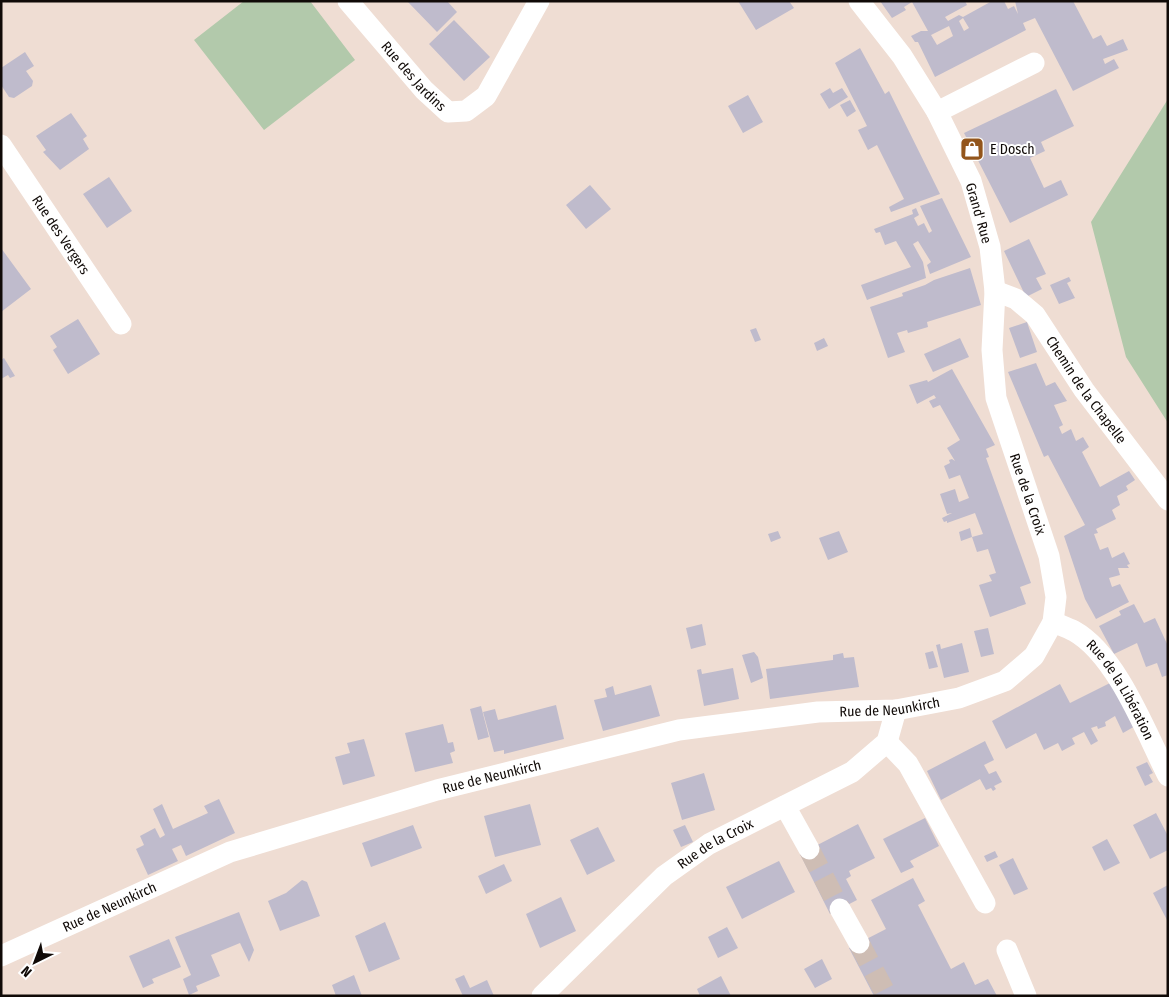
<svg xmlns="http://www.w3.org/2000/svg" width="1169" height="997" viewBox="0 0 1169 997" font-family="'Fira Sans Condensed',sans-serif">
<rect width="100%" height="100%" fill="#efddd3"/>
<path fill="#b2c9ab" d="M244,1H310L355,60L264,130L194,40Z
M1168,99V423L1126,357L1091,222Z"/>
<path fill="#bfbbcc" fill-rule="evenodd" d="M407,1H447L457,12L437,32Z
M738,1H789L794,8L756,30Z
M880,1H965L967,5L945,17L948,21L959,15L963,17L992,1H1004L1008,9L1014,6L1018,14L1015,1H1073L1093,39L1101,35L1107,46L1123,39L1128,50L1103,59L1105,64L1114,59L1119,68L1073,91L1035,18L1023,23L1026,30L935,77L918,42H915L911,36L921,31H928L912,2L904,7L906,10L892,18ZM963,18L969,28L964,31L959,21ZM949,26L953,36L937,45L931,35Z
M454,20L490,57L464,81L429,44Z
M860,48L885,94L889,91L940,194L891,212L889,207L904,199L877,145L868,150L858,130L867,126L835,63Z
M25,52L34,66L26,71L33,81L32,86L14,98L9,97L1,85V68Z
M830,88L833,93L842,88L848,97L829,109L820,94Z
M1056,89L1074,126L1041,142L1045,151L1030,158L1044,188L1061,180L1068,195L1010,223L964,133Z
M748,95L763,122L743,133L728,106Z
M850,100L856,111L847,117L840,105Z
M71,113L87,136L83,139L89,149L60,170L43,152L46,150L36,136Z
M109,177L132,211L107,228L83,194Z
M590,185L611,209L586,229L566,205Z
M942,198L971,257L930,274L927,265L931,262L918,241L913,244L923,262L926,278L867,300L861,285L911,267L896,241L885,245L880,232L876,233L874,229L913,214L912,210L916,208L919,215L914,218L918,226L924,223L929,233L932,231L920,206Z
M1029,239L1046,274L1036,278L1042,289L1026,297L1004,251Z
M1,248L31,289L1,312Z
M970,268L981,305L927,322L928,327L908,333L907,330L897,333L905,352L888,358L870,307L903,296L902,293L925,285L934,280Z
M1069,277L1071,281L1067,283L1075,298L1059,304L1050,285Z
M78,319L100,354L68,374L53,350L57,347L50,336Z
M1027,322L1037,352L1020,358L1009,328Z
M756,328L761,340L755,342L750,330Z
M824,338L828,346L817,351L814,343Z
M960,338L969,357L933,372L924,354Z
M4,358L15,376L10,378L8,375L1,379V360Z
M1036,363L1046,386L1055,382L1067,401L1054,405L1063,425L1059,427L1062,434L1071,429L1076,441L1083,437L1089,447L1082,452L1100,487L1129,471L1135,480L1126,486L1128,490L1117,496L1120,505L1112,510L1116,519L1096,529L1098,533L1094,534L1100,550L1108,547L1112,558L1124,552L1130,564L1127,565L1129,568H1118L1120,575L1109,578L1112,587L1120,584L1129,602L1096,619L1085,599L1064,536L1085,525L1048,455L1044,457L1008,372Z
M952,369L995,445L986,449L989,457L986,458L1031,583L1020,587L1026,604L990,617L979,585L992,581L989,575L996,573L988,549L977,552L972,537L983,534L975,513L947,523V521L944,522L942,518L952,513L947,514L940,494L955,489L959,502L969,498L960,475L949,479L944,466L950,463L949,460L952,459L955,461L947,448L960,440L940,405L933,408L929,401L936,398L934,395L917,404L909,385L927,380L928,382Z
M970,528L972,537L961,541L959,532Z
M778,531L781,538L771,542L768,534Z
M839,531L848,552L828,560L819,538Z
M1134,604L1144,623L1155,618L1162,633L1168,646V675L1162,677L1157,663L1146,667L1137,643L1114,654L1099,626L1121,615L1119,611Z
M702,624L706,645L691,649L686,628Z
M988,628L994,654L981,657L974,631Z
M962,643L969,672L944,678L936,645L940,644L941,649Z
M933,651L938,667L929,669L925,653Z
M754,652L758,657L763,678L751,683L742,655Z
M843,653L844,658L854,657L859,687L770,699L766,669L833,660V655Z
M733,668L739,699L704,706L697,670L701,669L702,674Z
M1114,681L1137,725L1123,733L1115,716L1105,722L1106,726L1098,729L1097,726L1091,728L1098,741L1091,745L1084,732L1072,738L1075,744L1062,751L1058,743L1044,750L1036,733L1006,749L992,721L1060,684L1070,703Z
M651,685L660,716L603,731L594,700L607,697L605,689L613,686L615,695Z
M556,705L564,739L504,754V750L494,752L483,712L495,709L498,720Z
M481,706L489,737L478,740L470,709Z
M443,724L448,743L453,742L455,751L450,753L453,763L415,772L405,733Z
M364,739L375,776L343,785L335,757L350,753L347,743Z
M985,741L994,760L984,765L989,774L996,771L1002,782L994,786L996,789L993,791L991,788L986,790L980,779L941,800L927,771Z
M1147,762L1153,773L1149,775L1153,782L1145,786L1136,767Z
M704,773L715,810L682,820L671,783Z
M219,799L235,833L186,856L181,845L172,849L178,861L148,875L136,849L144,845L140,836L155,828L160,838L165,835L153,809L162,804L173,829L208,813L204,806Z
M530,804L541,845L495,857L484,816Z
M1156,813L1168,836V850L1150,859L1133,825Z
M925,818L939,846L910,861L914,867L901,873L883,839Z
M858,824L875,858L849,871L851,876L846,879L857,900L830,914L800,854Z
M413,825L422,848L371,867L362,843Z
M685,825L693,842L681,847L673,830Z
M598,827L615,861L587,875L570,840Z
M1107,839L1120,863L1104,871L1092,847Z
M995,851L998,857L987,862L984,856Z
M1013,858L1028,889L1014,895L999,865Z
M779,861L795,892L742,919L726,887Z
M504,864L512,881L486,894L478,876Z
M913,878L925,901L918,905L951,969L964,962L975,985L988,979L997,996H874L849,948L886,929L871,900Z
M302,880L307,882L320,916L280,931L268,901L286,893Z
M1168,885V922L1153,893Z
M561,897L576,931L540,948L526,914Z
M239,912L254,950L249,962L240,943L211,955L220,976L196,986L198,991L189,995L183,979L191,975L175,937Z
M385,922L400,959L369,972L355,936Z
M727,927L738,948L718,958L708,937Z
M169,939L181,967L152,979L154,983L143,988L129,956Z
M822,959L832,979L815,988L804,969Z
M354,975L362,996H336L332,985Z
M464,975L470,988L487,980L494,996H463L455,979Z
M721,976L731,996H700L697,989Z"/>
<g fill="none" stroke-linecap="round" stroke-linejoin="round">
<path stroke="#cebdb4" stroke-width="21" stroke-dasharray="21 11" stroke-linecap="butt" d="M809,849L840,909
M859,943L887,996"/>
<g stroke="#fff" stroke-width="21">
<path id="s1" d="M348,1L424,90L448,112L466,111L486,96L539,1"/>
<path d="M937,112L1034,63"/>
<path id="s2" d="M1,145L121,324"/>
<path id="s3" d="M995,291L1016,299L1035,315L1084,390L1168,500"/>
<path id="s4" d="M1053,622C1060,625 1068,628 1074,631C1117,655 1146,733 1168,776"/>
<path d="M887,742L908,764L985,903"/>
<path d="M785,806L809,849"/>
<path d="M840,909L859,943"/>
<path d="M1007,950L1026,996"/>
<path id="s5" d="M1,956L230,852L437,790L679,730L818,712L896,710L959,698L1005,681L1034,656L1053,622L1056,597L1049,556L996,398L992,350L995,291L990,247L971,181L937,112L902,56L859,1"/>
<path id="s6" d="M542,996L664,876L709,844L852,772L887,742L896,710"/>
</g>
</g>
<defs>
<g id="shop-square" transform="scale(1.25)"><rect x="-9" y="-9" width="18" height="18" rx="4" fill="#93551b" stroke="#fff"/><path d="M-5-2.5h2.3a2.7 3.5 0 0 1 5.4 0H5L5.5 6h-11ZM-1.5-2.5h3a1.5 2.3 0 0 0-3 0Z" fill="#fff"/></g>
</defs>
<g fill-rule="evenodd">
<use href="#shop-square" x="972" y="149"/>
</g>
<g text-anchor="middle" stroke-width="4" stroke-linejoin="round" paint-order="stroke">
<g font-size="14" fill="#100a07" stroke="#fff">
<text dy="5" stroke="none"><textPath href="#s1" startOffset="100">Rue des Jardins</textPath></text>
<text transform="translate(979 213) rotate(74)" y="5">Grand' Rue</text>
<text dy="5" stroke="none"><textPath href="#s2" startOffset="108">Rue des Vergers</textPath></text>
<text dy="5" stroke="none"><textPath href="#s3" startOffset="138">Chemin de la Chapelle</textPath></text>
<text transform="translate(1028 494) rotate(71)" y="5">Rue de la Croix</text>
<text dy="5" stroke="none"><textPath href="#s4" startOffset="99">Rue de la Libération</textPath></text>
<text dy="5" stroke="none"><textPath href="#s5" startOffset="929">Rue de Neunkirch</textPath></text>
<text dy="5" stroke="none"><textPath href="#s5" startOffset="524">Rue de Neunkirch</textPath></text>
<text dy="5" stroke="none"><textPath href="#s6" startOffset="232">Rue de la Croix</textPath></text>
<text dy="5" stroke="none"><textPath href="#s5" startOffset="119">Rue de Neunkirch</textPath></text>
</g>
<g font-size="14" fill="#100a07" stroke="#fff" text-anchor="start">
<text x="990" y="154">E Dosch</text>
</g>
</g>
<rect width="1169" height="997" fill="none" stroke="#100a07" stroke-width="5"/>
<g transform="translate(35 962) rotate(222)" stroke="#ffffff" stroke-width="4" paint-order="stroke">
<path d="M0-4L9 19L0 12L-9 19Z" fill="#100a07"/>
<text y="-8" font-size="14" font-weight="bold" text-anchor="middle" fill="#100a07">N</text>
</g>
</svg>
